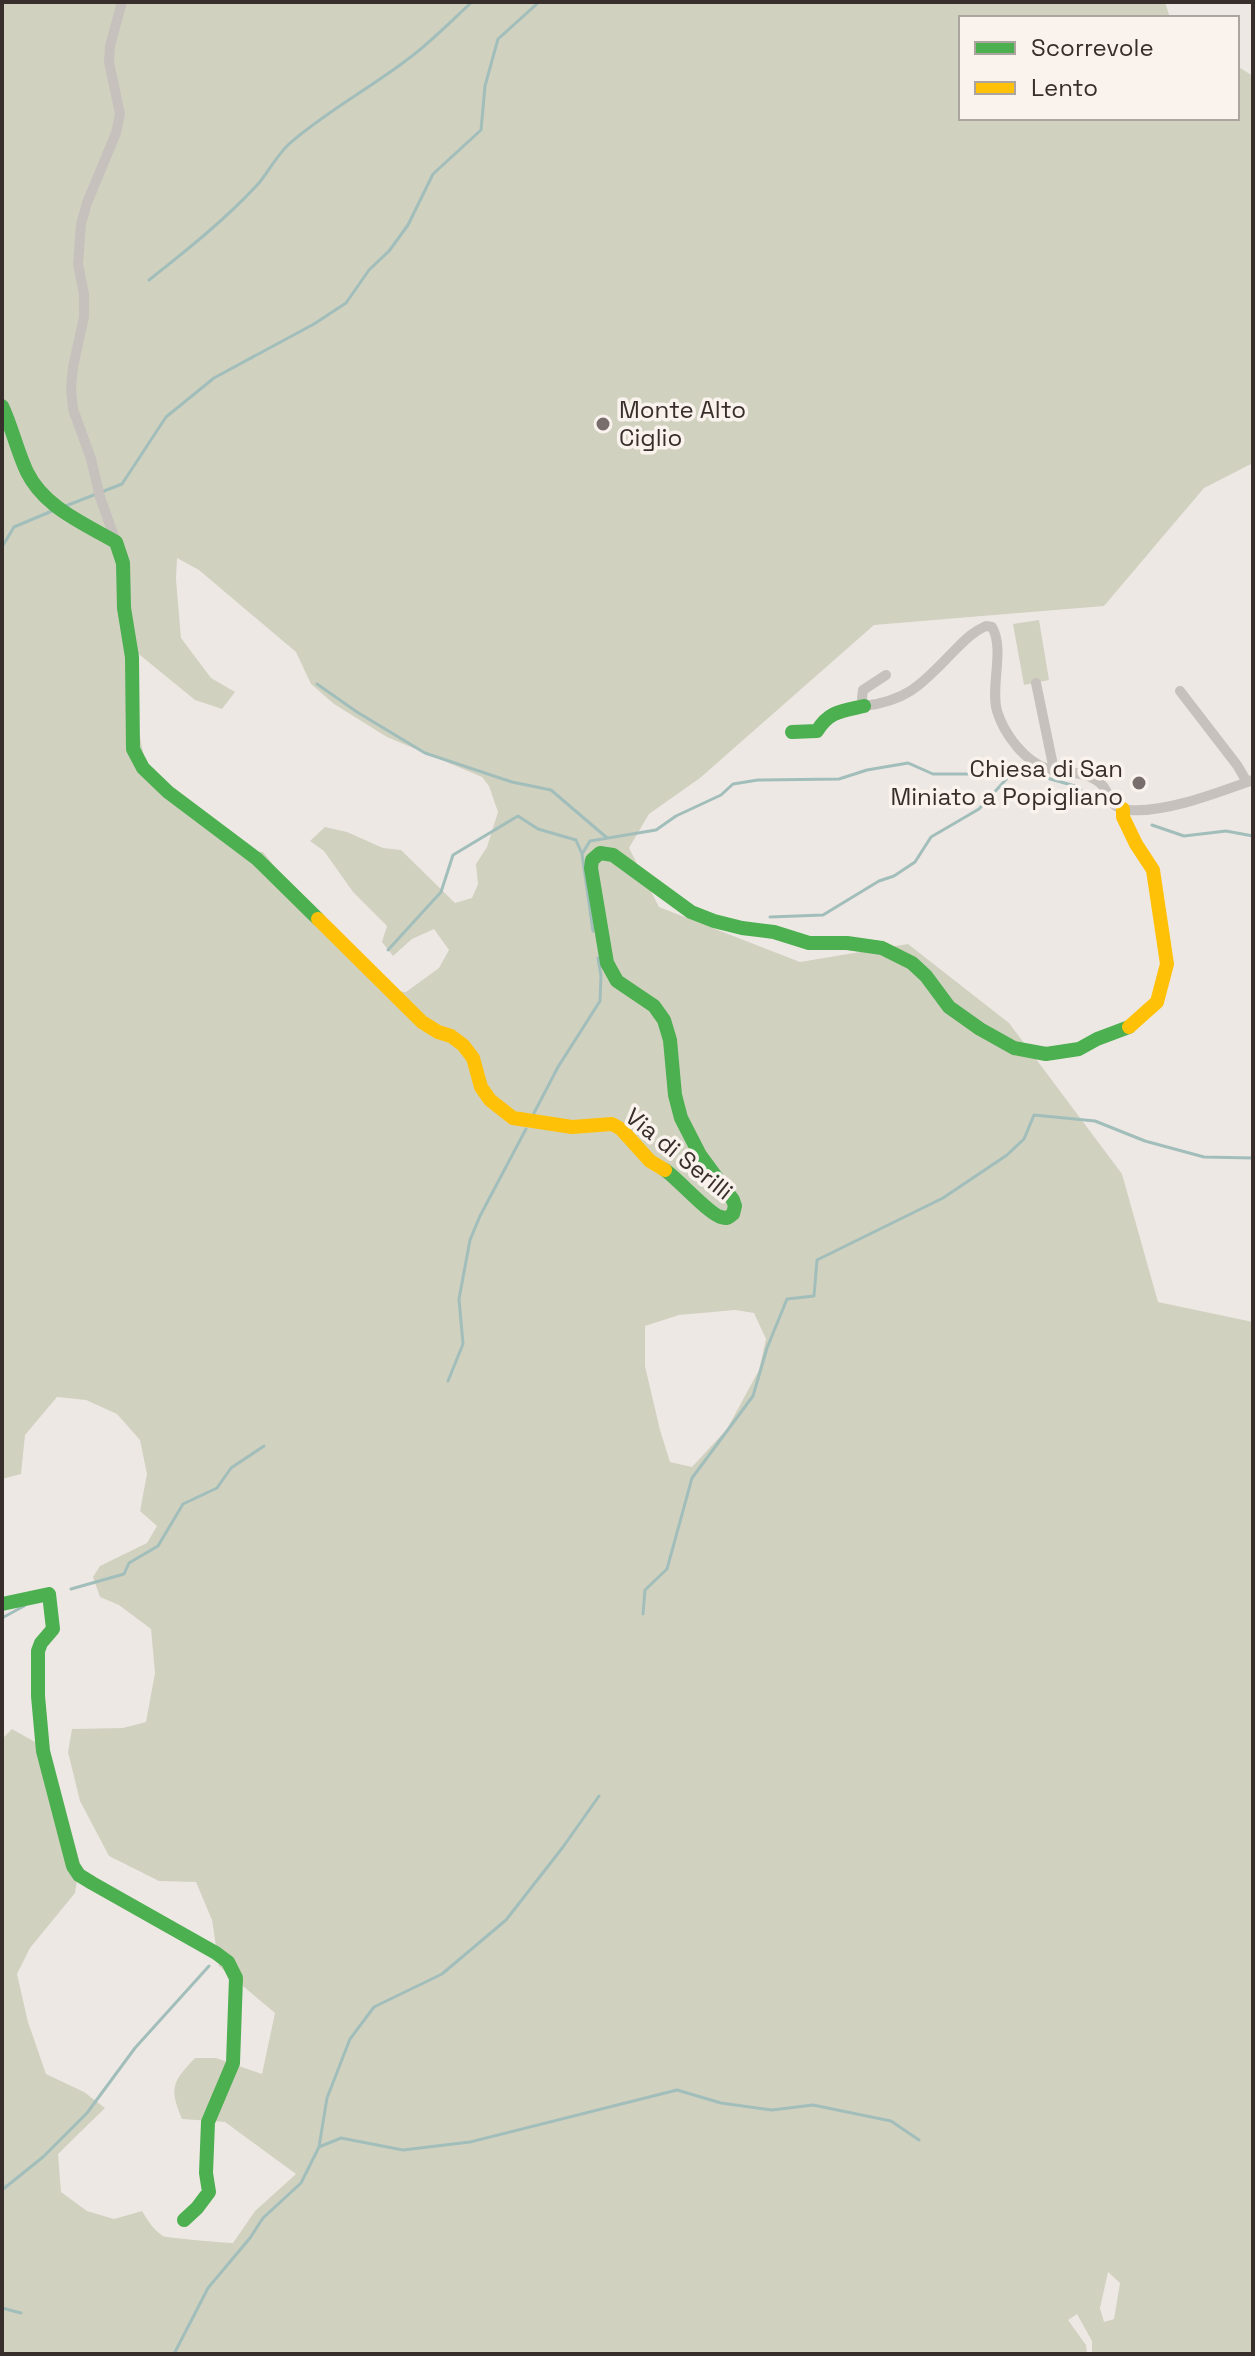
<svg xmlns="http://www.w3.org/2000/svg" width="1255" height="2356" viewBox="0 0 1255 2356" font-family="'Space Grotesk',sans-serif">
<rect width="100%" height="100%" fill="#eee8e4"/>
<path fill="#d1d1c0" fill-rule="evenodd" d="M2,2H1165L1170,18H961V118H1237V66L1253,76V463L1204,488L1104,606L874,625L700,778L649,814L629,848L659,907L800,962L908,944L1009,1023L1122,1174L1158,1302L1253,1322V2354H1092V2341L1077,2314L1068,2320L1086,2345L1087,2354H2V1739L12,1729L49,1750L80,1863L75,1893L30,1948L17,1974L28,2022L46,2074L84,2092L105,2108L58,2154L61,2192L87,2211L114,2219L142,2211C147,2219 154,2231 163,2236C168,2238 225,2243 233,2243L255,2211L296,2174L225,2122L182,2119C169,2088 172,2082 195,2058H216L262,2074L275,2013L219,1966L212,1920L196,1882L159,1881L109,1856L80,1801L68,1752L72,1729L123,1728L146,1722L155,1673L151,1629L119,1605L100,1597L93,1577L100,1566L147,1543L157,1526L140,1511L147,1474L140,1440L117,1414L86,1400L57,1397L25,1435L21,1474L2,1479ZM177,558L199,570L296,652L311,684L334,704L387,737L482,777L489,786L498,812L487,847L476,864L478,884L472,898L455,903L401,850L383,848L347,832L325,827L310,841L324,851L353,892L387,926L382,942L393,956L412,939L434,929L449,950L439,968L406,992L395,991L284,878L263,852L250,851L176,791L145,762L139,732L135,651L195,700L222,709L235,692L211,678L181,638L176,579ZM735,1310L754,1313L766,1339L759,1370L727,1429L692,1467L670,1462L660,1430L645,1366V1326L679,1315ZM1108,2272L1120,2283L1114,2319L1104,2322L1100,2308Z
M1039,620L1049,680L1024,685L1013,624Z"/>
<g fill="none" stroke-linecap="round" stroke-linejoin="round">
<path stroke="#a2bebb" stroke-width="3" d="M149,280C187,250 226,219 259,183C269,171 277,155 289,144C325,112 369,89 408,59C431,42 451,21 472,2
M63,507L122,484L166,417L214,378L314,324L346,303L369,270L389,251L408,225L433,174L481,130L485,86L498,39L539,2
M2,547L14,527L52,511
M317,684L357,712L425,753L512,782L551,790L606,837
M1152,825L1184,836L1226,831L1253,836
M770,917L823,915L879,881L894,876L915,862L931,837L979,809L1011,774
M593,931L582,854L590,841L656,830L676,816L721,795L733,784L758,780L839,779L867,770L908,763L933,774H1033L1075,786L1097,802
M388,950L441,892L453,855L518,816L538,829L576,840L582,854
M533,1115L558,1067L600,1001L601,976L598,958
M448,1381L463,1344L459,1299L470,1240L480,1216L526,1129
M71,1589L124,1574L129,1563L158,1546L183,1504L217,1488L231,1468L264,1446
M643,1614L645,1590L667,1569L692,1478L753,1396L767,1348L787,1299L814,1296L817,1260L943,1198L1007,1155L1024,1139L1034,1115L1095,1121L1145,1141L1204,1157L1253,1158
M2,1618L24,1606
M319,2147L341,2138L403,2150L470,2142L677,2090L721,2103L772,2110L813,2105L891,2121L919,2140
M2,2190L43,2157L87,2113L135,2048L209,1966
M2,2308L21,2313
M174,2354L208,2288L250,2238L263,2218L301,2183L319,2147L327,2098L350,2039L374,2007L442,1974L506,1920L563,1847L599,1796"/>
<path stroke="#c7c1bd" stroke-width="10" d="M116,542L100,497L91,459L73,409L71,389L73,367L84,317V294L78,264L81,224L87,203L116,133L120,114L109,62L110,46L122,2
M886,675L863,690L862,698L864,706C912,700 925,680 957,648C966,639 974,631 986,626L992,627C1005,649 990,686 997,711C1004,734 1025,762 1048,769C1065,773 1086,771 1100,783C1113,794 1106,808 1129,810C1166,813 1219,792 1253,780
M1036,683L1054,770
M1180,691L1237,765L1247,782"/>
<path stroke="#4caf50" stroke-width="14" d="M2,406C12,427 17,451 27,472C44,507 83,523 116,542L123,563L124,608L132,657L133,749L143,768L168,792L257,859L318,919
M792,732L817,731C829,711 842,711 864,706
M665,1170C679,1180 710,1215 721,1217C728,1219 727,1218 733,1214L735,1206L733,1200L700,1155L681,1118L675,1095L670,1040L664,1020L654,1006L617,981L607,963L591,868L592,860L600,853L613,855L691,912L714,921L742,928L774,932L809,943H847L882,948L912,963L926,976L949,1007L980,1029L1014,1048L1046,1054L1079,1049L1097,1039L1129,1027
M2,1604L49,1594L53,1629L41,1643L38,1651V1696L43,1751L73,1866L79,1875L92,1883L216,1953L228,1962L236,1978L233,2063L208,2122L206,2173L209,2192L197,2208L184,2220"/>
<path stroke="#ffc107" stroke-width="14" d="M1123,809V817L1136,844L1153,870L1167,964L1157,1002L1129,1027
M318,919L422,1022L438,1032L451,1036L463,1045L473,1058L481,1087L490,1100L513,1118L572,1127L612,1124L621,1129L650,1161L665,1170"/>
</g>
<g fill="#786f6c" stroke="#f9f2ed" stroke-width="3">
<circle cx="603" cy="424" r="8"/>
<circle cx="1139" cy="783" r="8"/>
</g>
<g text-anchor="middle" stroke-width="7" stroke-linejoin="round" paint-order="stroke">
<g font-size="24" fill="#382e2b" stroke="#f9f2ed" text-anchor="start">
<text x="619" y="418">Monte Alto<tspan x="619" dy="28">Ciglio</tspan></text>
<text x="1123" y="777" text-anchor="end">Chiesa di San<tspan x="1123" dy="28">Miniato a Popigliano</tspan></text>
</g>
<g font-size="24" fill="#382e2b" stroke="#f9f2ed">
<text transform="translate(679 1154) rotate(39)" y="8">Via di Serilli</text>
</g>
</g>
<rect width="1255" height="2356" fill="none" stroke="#382e2b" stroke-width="8"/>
<rect x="959" y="16" width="280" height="104" fill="#f9f2ed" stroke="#aca49f" stroke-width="2"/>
<rect x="975" y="42" width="40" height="12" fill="#4caf50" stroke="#aca49f" stroke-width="2"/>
<text x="1031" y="56" font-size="24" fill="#382e2b">Scorrevole</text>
<rect x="975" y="82" width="40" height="12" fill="#ffc107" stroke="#aca49f" stroke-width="2"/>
<text x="1031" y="96" font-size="24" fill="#382e2b">Lento</text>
</svg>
